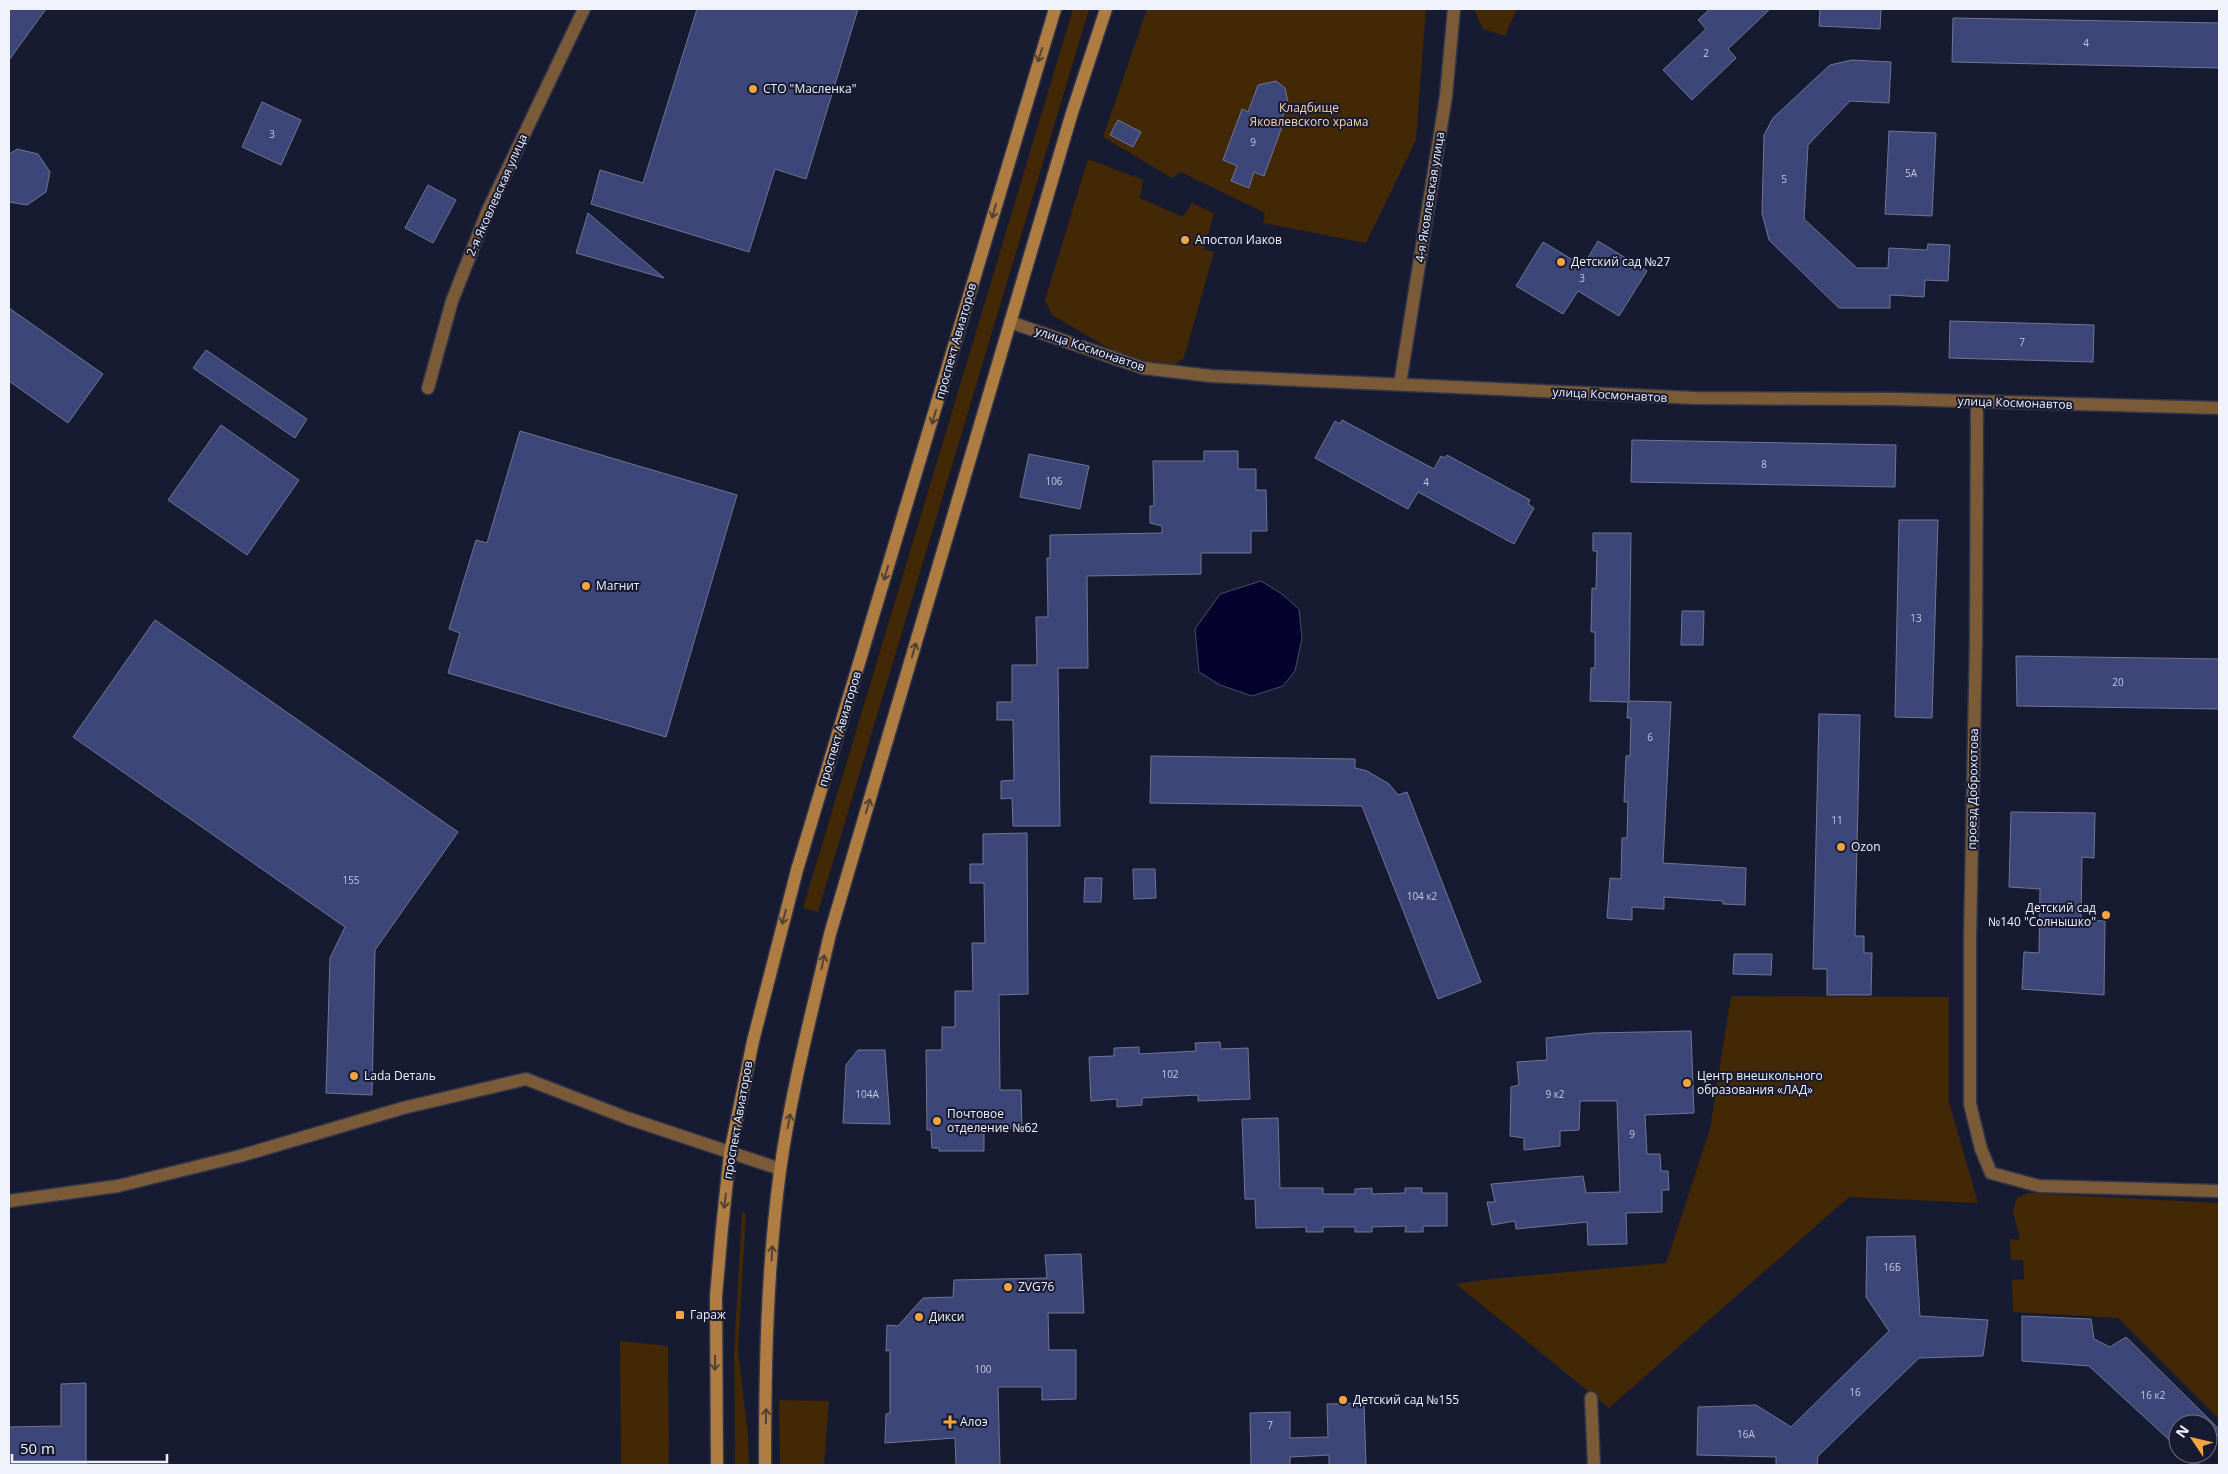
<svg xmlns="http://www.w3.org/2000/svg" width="2228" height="1474" viewBox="0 0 2228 1474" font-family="'Open Sans',sans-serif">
<rect width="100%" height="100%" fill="#171b32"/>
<path fill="#432805" d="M1073,9H1089L818,912L803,908Z
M1147,9H1426L1416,140L1366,243L1263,223L1265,213L1181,172L1172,178L1103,137Z
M1474,9H1517L1505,36L1483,29Z
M1088,159L1143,180L1140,198L1183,217L1192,203L1214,213L1204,249L1214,252L1184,358L1174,365L1165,366L1117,353L1052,315L1045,300Z
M1731,996L1949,997V1102L1978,1203L1849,1197L1609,1408L1456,1284L1491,1279L1666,1263L1710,1129Z
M2029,1193L2219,1203V1419L2118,1318L2013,1312L2012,1279L2024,1280L2023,1260H2011L2010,1239L2020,1240L2013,1211L2017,1198Z
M742,1212L746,1214L738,1351L748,1436L749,1465H735L734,1355Z
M620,1341L668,1346L669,1465H621Z
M779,1400L829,1401L824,1465H780Z"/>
<path fill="#05022d" stroke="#4c4a6b" d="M1261,581L1282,594L1299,609L1302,638L1295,671L1283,686L1252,696L1220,685L1199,672L1195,629L1220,594Z"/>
<path fill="#3d4678" stroke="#6f7692" d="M9,9H46L9,60Z
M697,9H858L806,179L775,169L749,252L591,204L600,170L643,183Z
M1710,9H1770L1728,49L1736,58L1692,100L1663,70L1706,29L1698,20Z
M1820,9H1881L1880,29L1819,26Z
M1953,18L2219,23V68L1952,62Z
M1852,60L1891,62L1889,103L1850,101L1808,145L1804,219L1857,268H1888L1889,248L1927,250L1928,244L1950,245L1948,281L1925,280L1924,297L1890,295V308H1839L1769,240L1762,213L1764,135L1773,118L1830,65Z
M1276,81L1285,88L1288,102L1280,123L1283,124L1264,176L1254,172L1249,188L1231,181L1237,166L1223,160L1242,109L1248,112L1258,85Z
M262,102L301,120L281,165L242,147Z
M1118,120L1141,132L1133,147L1110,135Z
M1889,131L1936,133L1932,216L1885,214Z
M17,149L38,154L50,172L46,192L27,205L9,202V154Z
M428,185L456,200L433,243L405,228Z
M588,213L664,278L576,253Z
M1598,241L1647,271L1619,316L1578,291L1563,314L1516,286L1543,242L1583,266Z
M9,308L103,374L68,423L9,381Z
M1950,321L2094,325L2093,362L1949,358Z
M206,350L307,419L295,438L193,368Z
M1342,420L1434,469L1441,456L1445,458L1447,455L1530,500L1528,504L1534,508L1514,544L1418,492L1408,509L1315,458L1335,421L1340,424Z
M221,425L299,480L247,555L168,500Z
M520,431L737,495L666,737L448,673L460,633L449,629L476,540L487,543Z
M1632,440L1896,445L1895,487L1631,482Z
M1204,451H1238V469H1256V490H1266L1267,531H1251V553H1201V574L1087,576L1088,668H1058L1060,826H1013L1012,798L1001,799V781L1014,780L1013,720H997V702H1012V665H1037L1036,617H1048L1047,558H1050V535L1162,533V526L1150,523V506H1154L1153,461H1204Z
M1029,454L1089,466L1080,509L1020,497Z
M1899,520H1938L1932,718L1895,717Z
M1593,533H1631L1629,701L1671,702L1663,863L1746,868L1745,905L1723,904V901L1664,897V909L1632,907V920L1607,918L1610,878L1621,879L1622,838H1627L1628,802H1624L1626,756H1630L1631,718H1627L1628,702L1590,701L1591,668H1595V632H1591L1592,588L1596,589L1597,551H1593Z
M1682,611H1704L1703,645H1681Z
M155,620L458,832L375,950L372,1095L326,1093L330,958L345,927L73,737Z
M2016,656L2219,659V709L2017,706Z
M1819,714L1860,715L1855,936H1864V953H1872L1871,995H1827V969H1813Z
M1151,756L1355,759V768L1367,771L1389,784L1398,795L1407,792L1481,982L1438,999L1362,806L1150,803Z
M2011,812L2095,813L2094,858L2082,857L2081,920L2105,921L2104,995L2022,989L2024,952L2039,953L2040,889L2009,887Z
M1027,833L1028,994L999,995L1000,1090H1021L1022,1128L984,1129V1151H939V1148H932L931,1130H927L926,1050H942V1027H955V991H973L972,943H985L984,883H970V864H983V834Z
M1133,869H1155L1156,898L1134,899Z
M1085,878H1102L1101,902H1084Z
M1734,954H1772L1771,975L1733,974Z
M1691,1031L1694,1113L1645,1115L1647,1154H1660L1661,1171H1668L1669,1190H1662V1212L1626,1213L1627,1244L1588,1245L1587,1222L1516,1229L1515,1221L1492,1225L1487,1202H1495L1491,1184L1583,1176L1586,1193L1620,1192L1617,1101H1580L1579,1130L1560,1131V1146L1524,1150V1138L1510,1136L1511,1087L1519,1085L1517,1062L1547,1060L1546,1038L1593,1033Z
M1220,1042L1221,1049L1248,1048L1250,1099L1198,1101V1095L1142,1098V1105L1117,1107V1099L1091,1101L1089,1057L1114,1056V1048L1139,1047V1054L1196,1051L1195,1043Z
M858,1050H885L890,1124L843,1123L846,1065Z
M1278,1118L1280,1188H1323V1194H1355V1189L1372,1188V1194L1405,1193V1188H1422V1193H1447V1226H1423V1232H1405L1406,1226L1372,1227V1232H1355V1227H1323V1232H1306V1227L1256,1228L1255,1199H1245L1242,1119Z
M1915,1236L1920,1316L1988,1320L1983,1356L1919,1358L1818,1456L1817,1465H1776V1457L1697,1455L1698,1407L1756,1405L1791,1427L1889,1331L1866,1297L1867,1237Z
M1081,1254L1084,1313H1048L1049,1350H1076V1399L1042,1400V1387H998L1000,1465H956L955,1438L885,1443L886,1414L890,1413V1350L886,1351L887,1325L898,1326L923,1298L953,1297L954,1280L1047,1278L1045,1255Z
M2022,1316L2091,1319L2094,1339L2110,1347L2126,1337L2219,1429V1433L2208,1449V1424H2178V1448L2089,1366L2022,1361Z
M86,1383V1465H9V1427L61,1426V1384Z
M1364,1403L1366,1465H1329V1455L1290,1457V1465H1251L1250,1413L1290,1412V1438L1328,1437L1327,1404Z
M2184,1454H2205L2197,1465H2192Z"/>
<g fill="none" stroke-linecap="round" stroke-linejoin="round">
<g stroke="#31354a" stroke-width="15">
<path id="pedestrian" d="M1591,1398L1594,1465"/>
</g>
<g stroke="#31354a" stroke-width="15">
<path id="minor" d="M1010,322L1143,368L1211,376L1695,398L1894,399L2219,408
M1400,384L1446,96L1454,9
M428,388L452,301L488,210L584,9
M1977,402L1976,640L1970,939V1104L1981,1149L1991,1173L2039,1186L2219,1191
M9,1201L118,1186L240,1156L403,1108L526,1079L627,1118L780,1169"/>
</g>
<g stroke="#31354a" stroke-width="15">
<path id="secondary" d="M717,1465L716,1296L722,1228L730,1153L753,1041L797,870L1055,9
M765,1465C765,1367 767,1268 780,1171C791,1091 812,1012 830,934L1071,116L1106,9"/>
</g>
<use href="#pedestrian" stroke="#7a5a37" stroke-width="12"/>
<use href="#minor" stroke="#7a5a37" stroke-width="12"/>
<use href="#secondary" stroke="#af7d42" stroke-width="12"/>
</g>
<defs><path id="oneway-shaft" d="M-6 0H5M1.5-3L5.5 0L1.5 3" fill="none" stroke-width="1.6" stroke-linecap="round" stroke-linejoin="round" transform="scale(1.25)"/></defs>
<g stroke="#544238">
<use href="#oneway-shaft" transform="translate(1040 55) rotate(108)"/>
<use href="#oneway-shaft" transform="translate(994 211) rotate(106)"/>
<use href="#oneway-shaft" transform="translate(934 417) rotate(107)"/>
<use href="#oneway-shaft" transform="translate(886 573) rotate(107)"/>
<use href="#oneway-shaft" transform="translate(914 650) rotate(-73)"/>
<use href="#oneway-shaft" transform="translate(868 806) rotate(-73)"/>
<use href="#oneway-shaft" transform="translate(784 917) rotate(105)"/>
<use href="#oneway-shaft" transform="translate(823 962) rotate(-77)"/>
<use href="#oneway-shaft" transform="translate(789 1121) rotate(-79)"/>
<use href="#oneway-shaft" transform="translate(725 1201) rotate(97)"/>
<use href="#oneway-shaft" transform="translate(772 1253) rotate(-87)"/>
<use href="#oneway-shaft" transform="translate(715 1363) rotate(91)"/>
<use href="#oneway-shaft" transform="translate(766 1416) rotate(-89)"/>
</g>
<g fill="#f3a442" stroke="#171b32" stroke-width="2">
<circle cx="753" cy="89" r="5"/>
<circle cx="1185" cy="240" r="5"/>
<circle cx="1561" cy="262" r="5"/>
<circle cx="586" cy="586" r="5"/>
<circle cx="1841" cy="847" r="5"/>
<circle cx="2106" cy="915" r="5"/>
<circle cx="354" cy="1076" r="5"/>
<circle cx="1687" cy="1083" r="5"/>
<circle cx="937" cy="1121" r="5"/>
<circle cx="1008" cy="1287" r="5"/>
<rect x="675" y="1310" width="10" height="10" rx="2.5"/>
<circle cx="919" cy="1317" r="5"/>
<circle cx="1343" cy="1400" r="5"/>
<path d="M947.5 1414.5h5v5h5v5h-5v5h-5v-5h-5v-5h5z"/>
</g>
<g text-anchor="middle" stroke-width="4" stroke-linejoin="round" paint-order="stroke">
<g font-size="10" fill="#c3c7db">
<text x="2086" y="47">4</text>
<text x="1706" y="57">2</text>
<text x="272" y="138">3</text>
<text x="1253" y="146">9</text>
<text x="1911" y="177">5А</text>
<text x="1784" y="183">5</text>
<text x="1582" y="282">3</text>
<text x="2022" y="346">7</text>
<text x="1764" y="468">8</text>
<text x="1054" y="485">106</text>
<text x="1426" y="486">4</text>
<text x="1916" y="622">13</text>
<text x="2118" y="686">20</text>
<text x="1650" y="741">6</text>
<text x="1837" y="824">11</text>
<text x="351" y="884">155</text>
<text x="1422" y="900">104 к2</text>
<text x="1170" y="1078">102</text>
<text x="867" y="1098">104А</text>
<text x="1555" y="1098">9 к2</text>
<text x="1632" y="1138">9</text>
<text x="1892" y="1271">16Б</text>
<text x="983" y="1373">100</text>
<text x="1855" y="1396">16</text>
<text x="2153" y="1399">16 к2</text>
<text x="1270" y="1429">7</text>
<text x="1746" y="1438">16А</text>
</g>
<g font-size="12" fill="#f0f2fc" stroke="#171b32" text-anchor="start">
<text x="763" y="93">СТО "Масленка"</text>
<text x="1195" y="244">Апостол Иаков</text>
<text x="1571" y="266">Детский сад №27</text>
<text x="596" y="590">Магнит</text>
<text x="1851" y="851">Ozon</text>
<text x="2096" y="912" text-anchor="end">Детский сад<tspan x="2096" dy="14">№140 "Солнышко"</tspan></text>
<text x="364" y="1080">Lada Dеталь</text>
<text x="1697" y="1080">Центр внешкольного<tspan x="1697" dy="14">образования «ЛАД»</tspan></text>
<text x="947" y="1118">Почтовое<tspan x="947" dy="14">отделение №62</tspan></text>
<text x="1018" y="1291">ZVG76</text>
<text x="690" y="1319">Гараж</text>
<text x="929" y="1321">Дикси</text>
<text x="1353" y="1404">Детский сад №155</text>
<text x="960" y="1426">Алоэ</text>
</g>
<g font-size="12" fill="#fbd4ab" stroke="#171b32">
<text x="1309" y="112">Кладбище<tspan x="1309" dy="14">Яковлевского храма</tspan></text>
</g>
<g font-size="12" fill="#f0f2fc" stroke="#171b32">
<text transform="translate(497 195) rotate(-66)" y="4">2-я Яковлевская улица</text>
<text transform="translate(1430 197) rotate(-81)" y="4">4-я Яковлевская улица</text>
<text transform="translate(956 341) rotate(-74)" y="4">проспект Авиаторов</text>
<text transform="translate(1090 349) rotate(19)" y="4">улица Космонавтов</text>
<text transform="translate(1610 395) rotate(3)" y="4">улица Космонавтов</text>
<text transform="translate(2015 403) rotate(2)" y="4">улица Космонавтов</text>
<text transform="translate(840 729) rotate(-73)" y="4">проспект Авиаторов</text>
<text transform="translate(1973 789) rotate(-89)" y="4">проезд Доброхотова</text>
<text transform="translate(738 1120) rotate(-80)" y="4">проспект Авиаторов</text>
</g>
</g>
<rect width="2228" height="1474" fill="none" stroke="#f0f2fc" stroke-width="20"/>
<g transform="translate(2193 1439) rotate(305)"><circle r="24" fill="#171b32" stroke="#6e7183"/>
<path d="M0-4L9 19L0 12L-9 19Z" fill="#f3a442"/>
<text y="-8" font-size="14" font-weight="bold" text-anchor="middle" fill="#f0f2fc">N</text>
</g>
<path d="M12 1454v8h155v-8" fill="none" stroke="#f0f2fc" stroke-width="2.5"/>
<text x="20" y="1454" font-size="15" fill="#f0f2fc" stroke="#171b32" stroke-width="4" paint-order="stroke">50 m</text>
</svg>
